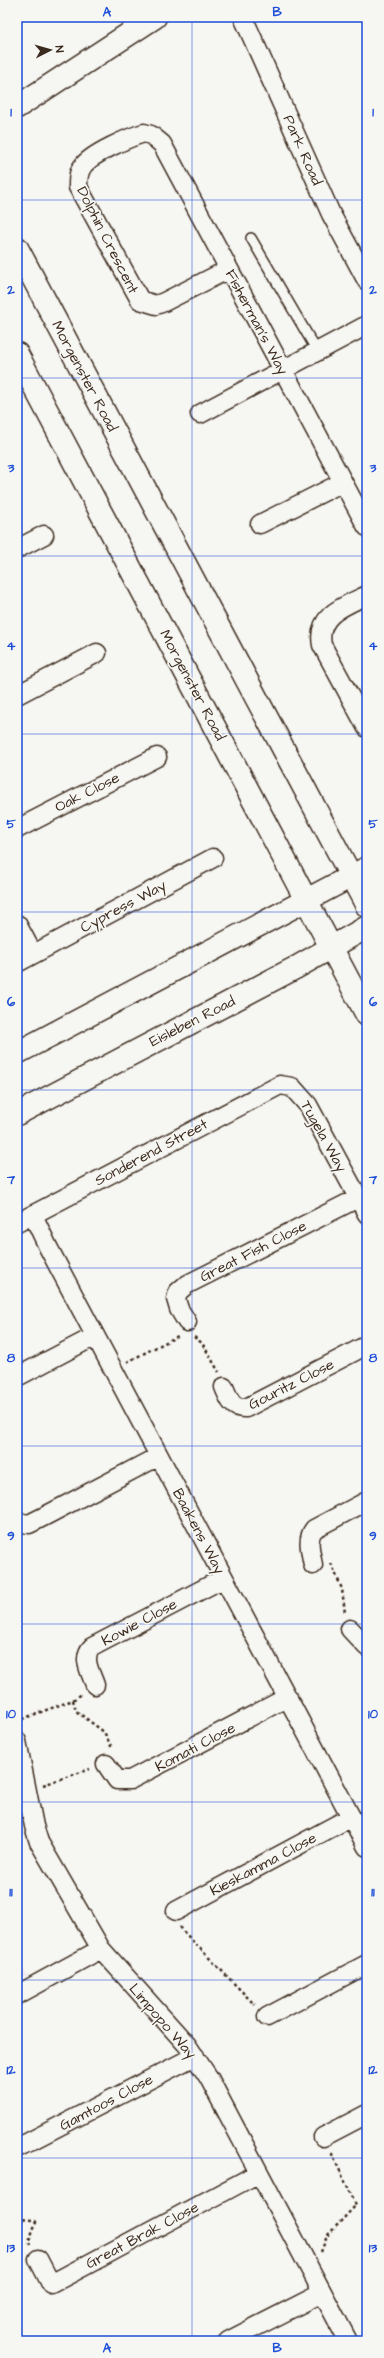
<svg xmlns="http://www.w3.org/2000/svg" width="384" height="2358" viewBox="0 0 384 2358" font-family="'Architects Daughter',sans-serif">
<rect width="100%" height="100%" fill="#f6f6f2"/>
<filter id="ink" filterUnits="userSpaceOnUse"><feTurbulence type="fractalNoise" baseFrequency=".025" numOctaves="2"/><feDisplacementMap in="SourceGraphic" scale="8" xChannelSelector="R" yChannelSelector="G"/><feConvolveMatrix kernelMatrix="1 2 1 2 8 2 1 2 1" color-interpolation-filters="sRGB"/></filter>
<g filter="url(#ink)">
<path fill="#f4e6ed" d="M17,1957L27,1976L17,1981Z"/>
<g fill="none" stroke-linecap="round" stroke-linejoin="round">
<g stroke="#3b2a1e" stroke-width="12">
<path id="lane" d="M251,238L317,351"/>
</g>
<g stroke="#3b2a1e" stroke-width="21">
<path id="street" d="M243,17L331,214L367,281
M229,269L164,302L156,305L140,300L78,187C78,179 78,172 83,166C91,154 130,137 144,133L151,135L162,144L367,527
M200,414L367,325
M260,524L343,482
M17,549L44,535
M367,595C344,606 316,615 322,645L367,728
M17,695L97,653
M17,829L157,757
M17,924L33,954
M17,963L213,858
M33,1215L48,1247L367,1847
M17,1223L280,1085L292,1087L308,1105L367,1214
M187,1322L179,1309L176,1299L178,1292L186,1285L358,1198
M17,1377L95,1336
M224,1387C229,1399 232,1409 246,1408L367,1345
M17,1522L29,1524L45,1516L159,1456
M313,1565C311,1553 306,1539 314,1529L367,1501
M350,1629L367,1647
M95,1685C91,1673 81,1658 92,1647L224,1578
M17,1741L34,1826L39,1842L101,1949L187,2045L209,2078L348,2341
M106,1764L117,1780H130L288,1697
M176,1911L351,1817
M17,1995L101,1949
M267,2017L367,1964
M323,2137L367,2114
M17,2148L195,2056
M38,2259L51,2284L259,2173
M228,2341L322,2293"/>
</g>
<g stroke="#3b2a1e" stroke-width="25">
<path id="secondary" d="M17,107L155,17
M17,248L367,906
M17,354L367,1015
M17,1053L367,868
M17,1114L297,967L367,927"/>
</g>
<path stroke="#3b2a1e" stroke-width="2.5" stroke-dasharray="3 3" stroke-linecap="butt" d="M194,1337L202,1343L219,1372
M127,1362L178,1336
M331,1563L342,1589L345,1613
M73,1700L76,1711L104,1732L112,1748
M17,1721L73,1700L82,1694
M43,1785L90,1769
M179,1927L255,2005
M17,2219L34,2220L36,2222L29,2241L30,2244
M321,2252L327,2236L356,2205L331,2152"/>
<use href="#lane" stroke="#f6f6f2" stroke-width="9"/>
<use href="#street" stroke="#f6f6f2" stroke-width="18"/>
<use href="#secondary" stroke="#f6f6f2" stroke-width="22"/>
</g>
</g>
<path fill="none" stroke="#1d4ed8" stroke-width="1" stroke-opacity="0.55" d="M192,17V2341M17,200H367M17,378H367M17,556H367M17,734H367M17,912H367M17,1090H367M17,1268H367M17,1446H367M17,1624H367M17,1802H367M17,1980H367M17,2158H367"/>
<g text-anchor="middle" stroke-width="3.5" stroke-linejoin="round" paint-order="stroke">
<g font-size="15" fill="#3b2a1e" stroke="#f6f6f2">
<text transform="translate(303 150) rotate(66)" y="5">Park Road</text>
<text transform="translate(108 240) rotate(63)" y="5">Dolphin Crescent</text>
<text transform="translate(257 322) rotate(62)" y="5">Fisherman's Way</text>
<text transform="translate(85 376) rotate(62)" y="5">Morgenster Road</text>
<text transform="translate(193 685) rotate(62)" y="5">Morgenster Road</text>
<text transform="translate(87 792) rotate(-27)" y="5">Oak Close</text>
<text transform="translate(123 906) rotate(-28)" y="5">Cypress Way</text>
<text transform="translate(192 1021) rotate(-27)" y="5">Eisleben Road</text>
<text transform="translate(324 1136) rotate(61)" y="5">Tugela Way</text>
<text transform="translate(151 1152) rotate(-28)" y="5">Sonderend Street</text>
<text transform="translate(253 1251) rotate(-27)" y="5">Great Fish Close</text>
<text transform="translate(291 1384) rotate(-27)" y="5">Gouritz Close</text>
<text transform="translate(199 1531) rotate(62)" y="5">Baakens Way</text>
<text transform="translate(139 1622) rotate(-28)" y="5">Kowie Close</text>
<text transform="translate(195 1747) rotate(-28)" y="5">Komati Close</text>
<text transform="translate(263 1864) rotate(-28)" y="5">Kieskamma Close</text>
<text transform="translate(163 2021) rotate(49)" y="5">Limpopo Way</text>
<text transform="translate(106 2102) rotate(-28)" y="5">Gamtoos Close</text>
<text transform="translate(142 2235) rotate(-28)" y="5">Great Brak Close</text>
</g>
</g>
<rect width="384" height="2358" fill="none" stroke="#f6f6f2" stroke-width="44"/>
<g transform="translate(50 50) rotate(84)" stroke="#f6f6f2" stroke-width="3" paint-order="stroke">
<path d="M0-3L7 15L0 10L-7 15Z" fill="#3b2a1e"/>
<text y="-6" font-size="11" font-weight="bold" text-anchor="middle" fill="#3b2a1e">N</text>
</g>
<rect x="22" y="22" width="340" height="2314" fill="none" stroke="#1d4ed8" stroke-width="1.5"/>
<g font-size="13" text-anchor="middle" font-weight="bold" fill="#1d4ed8">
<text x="107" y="16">A</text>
<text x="277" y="16">B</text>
<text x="11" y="116">1</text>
<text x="373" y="116">1</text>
<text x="11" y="294">2</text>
<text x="373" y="294">2</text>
<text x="11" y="472">3</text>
<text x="373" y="472">3</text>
<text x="11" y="650">4</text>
<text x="373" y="650">4</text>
<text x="11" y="828">5</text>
<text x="373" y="828">5</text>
<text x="11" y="1006">6</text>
<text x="373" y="1006">6</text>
<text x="11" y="1184">7</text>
<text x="373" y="1184">7</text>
<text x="11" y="1362">8</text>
<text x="373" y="1362">8</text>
<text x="11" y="1540">9</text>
<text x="373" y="1540">9</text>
<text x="11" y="1718">10</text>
<text x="373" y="1718">10</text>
<text x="11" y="1896">11</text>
<text x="373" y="1896">11</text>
<text x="11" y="2074">12</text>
<text x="373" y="2074">12</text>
<text x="11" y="2252">13</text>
<text x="373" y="2252">13</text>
<text x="107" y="2352">A</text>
<text x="277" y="2352">B</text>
</g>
</svg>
